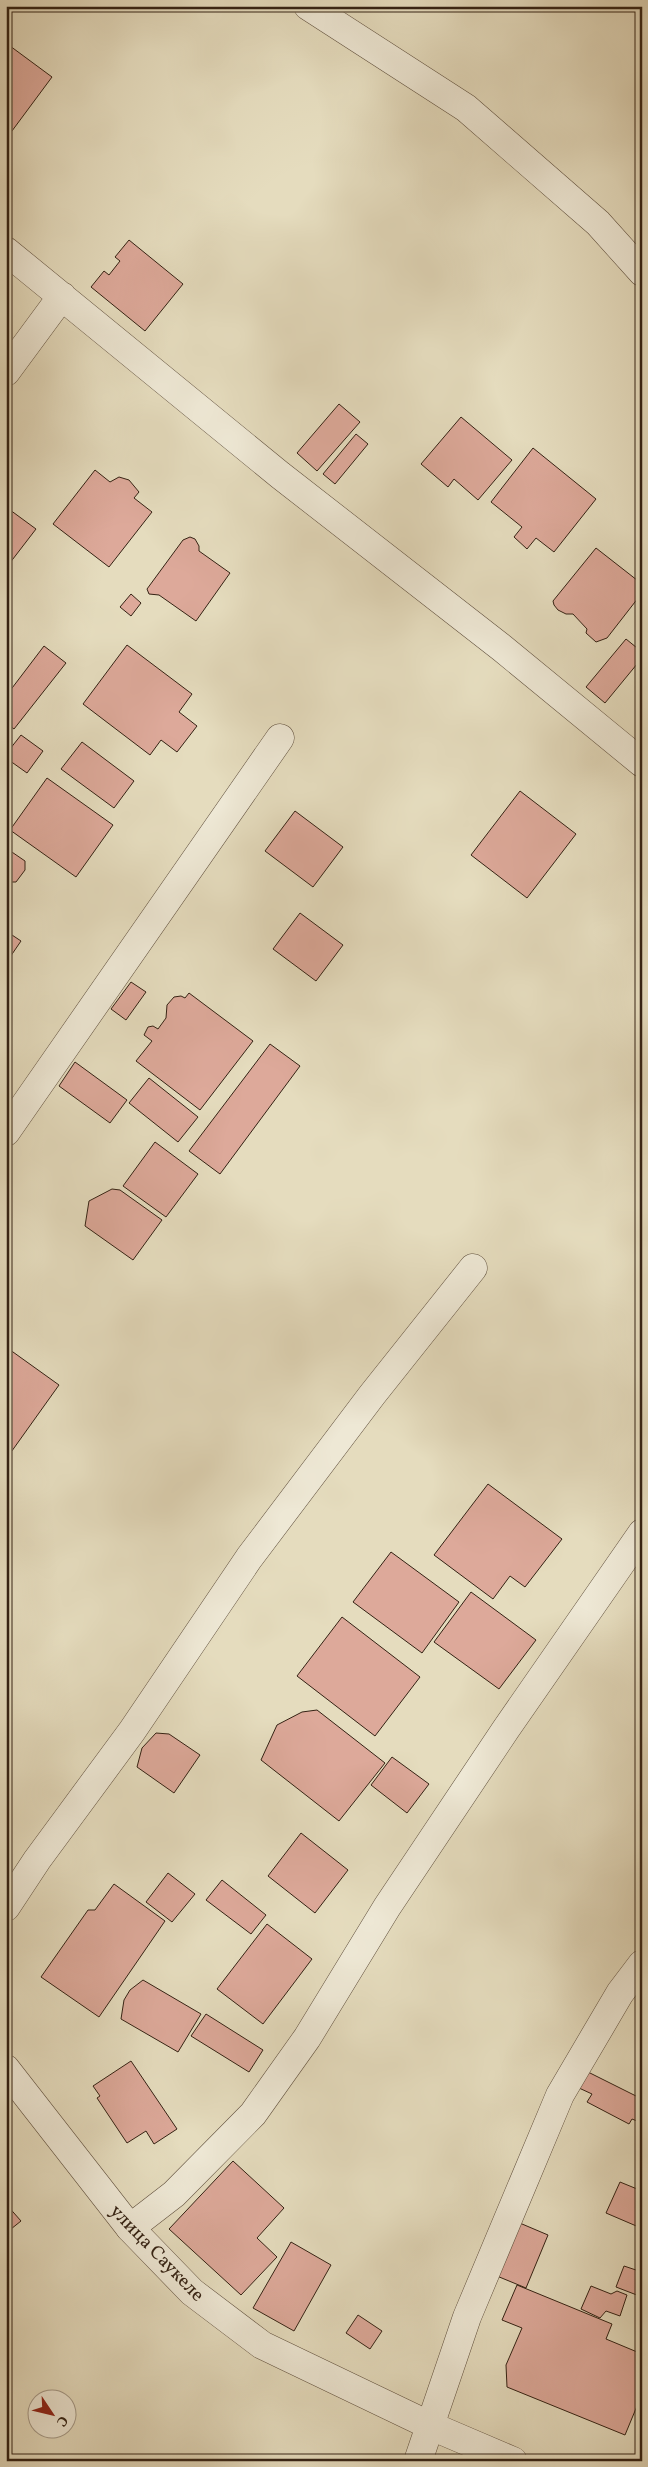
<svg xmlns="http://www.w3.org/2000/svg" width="648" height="2467" viewBox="0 0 648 2467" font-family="Vollkorn,serif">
<rect width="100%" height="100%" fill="#e5dcbe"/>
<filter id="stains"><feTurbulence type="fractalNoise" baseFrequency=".004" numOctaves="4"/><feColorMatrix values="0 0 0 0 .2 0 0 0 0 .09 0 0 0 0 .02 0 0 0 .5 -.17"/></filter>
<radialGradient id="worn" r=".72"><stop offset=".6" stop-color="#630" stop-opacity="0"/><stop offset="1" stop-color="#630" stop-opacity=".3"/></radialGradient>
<path fill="#dda99a" stroke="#342214" d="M6,43L52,77L6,139Z
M129,240L183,284L145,331L91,287L104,271L109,275L120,261L115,257Z
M339,404L360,422L317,471L297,453Z
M461,417L512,460L478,500L454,479L448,487L421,464Z
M356,434L368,444L335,484L323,474Z
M533,448L596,499L554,552L536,538L527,549L514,537L522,527L491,502Z
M95,470L110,482L119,477L129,480L139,492L134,498L152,512L109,567L53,524Z
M6,507L36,529L6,568Z
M190,537L195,539L199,546V551L230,573L196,621L159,595L149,594L147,589L183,540Z
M596,548L642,584V593L607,638L596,642L586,633L587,629L573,614H566L558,610L554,605L553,601Z
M131,594L141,603L131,616L120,607Z
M626,639L642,652V658L605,703L586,687Z
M127,645L192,694L179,712L197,726L177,752L161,740L150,755L83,704Z
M44,646L66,663L14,729L6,723V696Z
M21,735L43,751L27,773L6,758V754Z
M82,742L134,781L114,808L61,769Z
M47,778L113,825L76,877L10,830Z
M520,791L576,834L527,898L471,855Z
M295,811L343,847L313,887L265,851Z
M6,848L25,861V870L16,882H6Z
M300,913L343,945L316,981L273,949Z
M6,931L21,941L6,963Z
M131,982L146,992L126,1020L111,1009Z
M189,993L253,1041L200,1110L136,1061L152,1041L144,1035L148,1027L153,1026L158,1029L166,1018L167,1005L174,997L181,996L185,998Z
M270,1044L300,1066L220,1174L189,1151Z
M75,1062L127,1100L110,1123L59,1086Z
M149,1078L198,1117L178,1142L129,1103Z
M155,1142L198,1174L166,1217L123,1186Z
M112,1189L120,1190L162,1220L133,1260L85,1226L89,1201Z
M6,1347L59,1385L9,1455L6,1453Z
M488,1484L562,1539L525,1587L510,1576L493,1599L434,1555Z
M391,1552L459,1602L422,1653L353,1602Z
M471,1592L536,1640L499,1689L434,1642Z
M342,1617L420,1677L375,1736L297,1676Z
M317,1710L385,1763L339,1821L261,1760L277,1725L302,1712Z
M156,1733L169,1734L200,1755L174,1793L137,1767L142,1748Z
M392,1757L429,1784L407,1813L371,1785Z
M301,1833L348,1870L315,1913L268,1876Z
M168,1873L195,1894L172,1922L146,1902Z
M222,1880L266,1915L251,1934L206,1900Z
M114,1884L165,1921L99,2017L41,1977L88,1910H95Z
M267,1924L312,1959L263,2024L217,1989Z
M143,1980L201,2014L178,2052L121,2019L124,2000L130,1990Z
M206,2014L263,2050L249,2072L191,2036Z
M131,2061L177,2129L154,2144L146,2131L127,2143L97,2098L100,2096L93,2086Z
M588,2072L642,2099V2123L632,2119L629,2124L587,2102L592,2094L579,2088Z
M233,2161L284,2208L257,2238L277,2257L241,2295L169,2229Z
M620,2182L642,2191L641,2228L606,2213Z
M6,2204L21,2221L6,2233Z
M515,2221L548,2235L526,2288L492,2274Z
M291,2242L331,2265L294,2331L253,2308Z
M624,2266L642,2272V2297L616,2287Z
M517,2285L612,2324L606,2339L642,2354V2394L625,2435L507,2387L506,2365L522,2328L502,2320Z
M591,2286L611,2294L617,2291L627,2295L620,2316L606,2311L600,2318L581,2309Z
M358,2315L382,2331L370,2349L346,2333Z"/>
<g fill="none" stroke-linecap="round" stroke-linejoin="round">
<g stroke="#60503e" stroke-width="29">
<path id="minor" d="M308,6L466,108L598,223L642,272
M6,251L280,475L502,648L642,763
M6,372L62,296
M6,1132L280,738
M6,1907L37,1860L132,1731L249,1558L372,1395L473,1268
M130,2228L174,2194L253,2114L307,2038L387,1907L506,1729L642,1533
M418,2461L467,2317L560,2095L620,1993L642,1964"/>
</g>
<g stroke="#60503e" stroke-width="29">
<path id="tertiary" d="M6,2069L130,2228L192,2292L262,2345L431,2426L513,2461"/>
</g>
<use href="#minor" stroke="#eee8d5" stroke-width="28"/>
<use href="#tertiary" stroke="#eee8d5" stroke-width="28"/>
</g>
<g text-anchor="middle" stroke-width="5" stroke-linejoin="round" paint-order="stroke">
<g font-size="19" fill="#342214" stroke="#eee8d5">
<text transform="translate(158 2252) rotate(46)" y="7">улица Саукеле</text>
</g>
</g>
<rect width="648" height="2467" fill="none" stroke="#e5dcbe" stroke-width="25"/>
<rect x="8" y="8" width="633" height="2452" fill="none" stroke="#342214" stroke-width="2.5"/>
<rect x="12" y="12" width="623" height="2442" fill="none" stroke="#342214"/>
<g transform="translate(52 2414) rotate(125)"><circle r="24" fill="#eee8d5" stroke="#a49988"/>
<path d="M0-4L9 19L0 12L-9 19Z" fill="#8f2418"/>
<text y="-8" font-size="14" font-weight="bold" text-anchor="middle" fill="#342214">С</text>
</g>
<rect width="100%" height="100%" filter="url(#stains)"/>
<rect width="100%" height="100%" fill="url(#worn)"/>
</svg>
